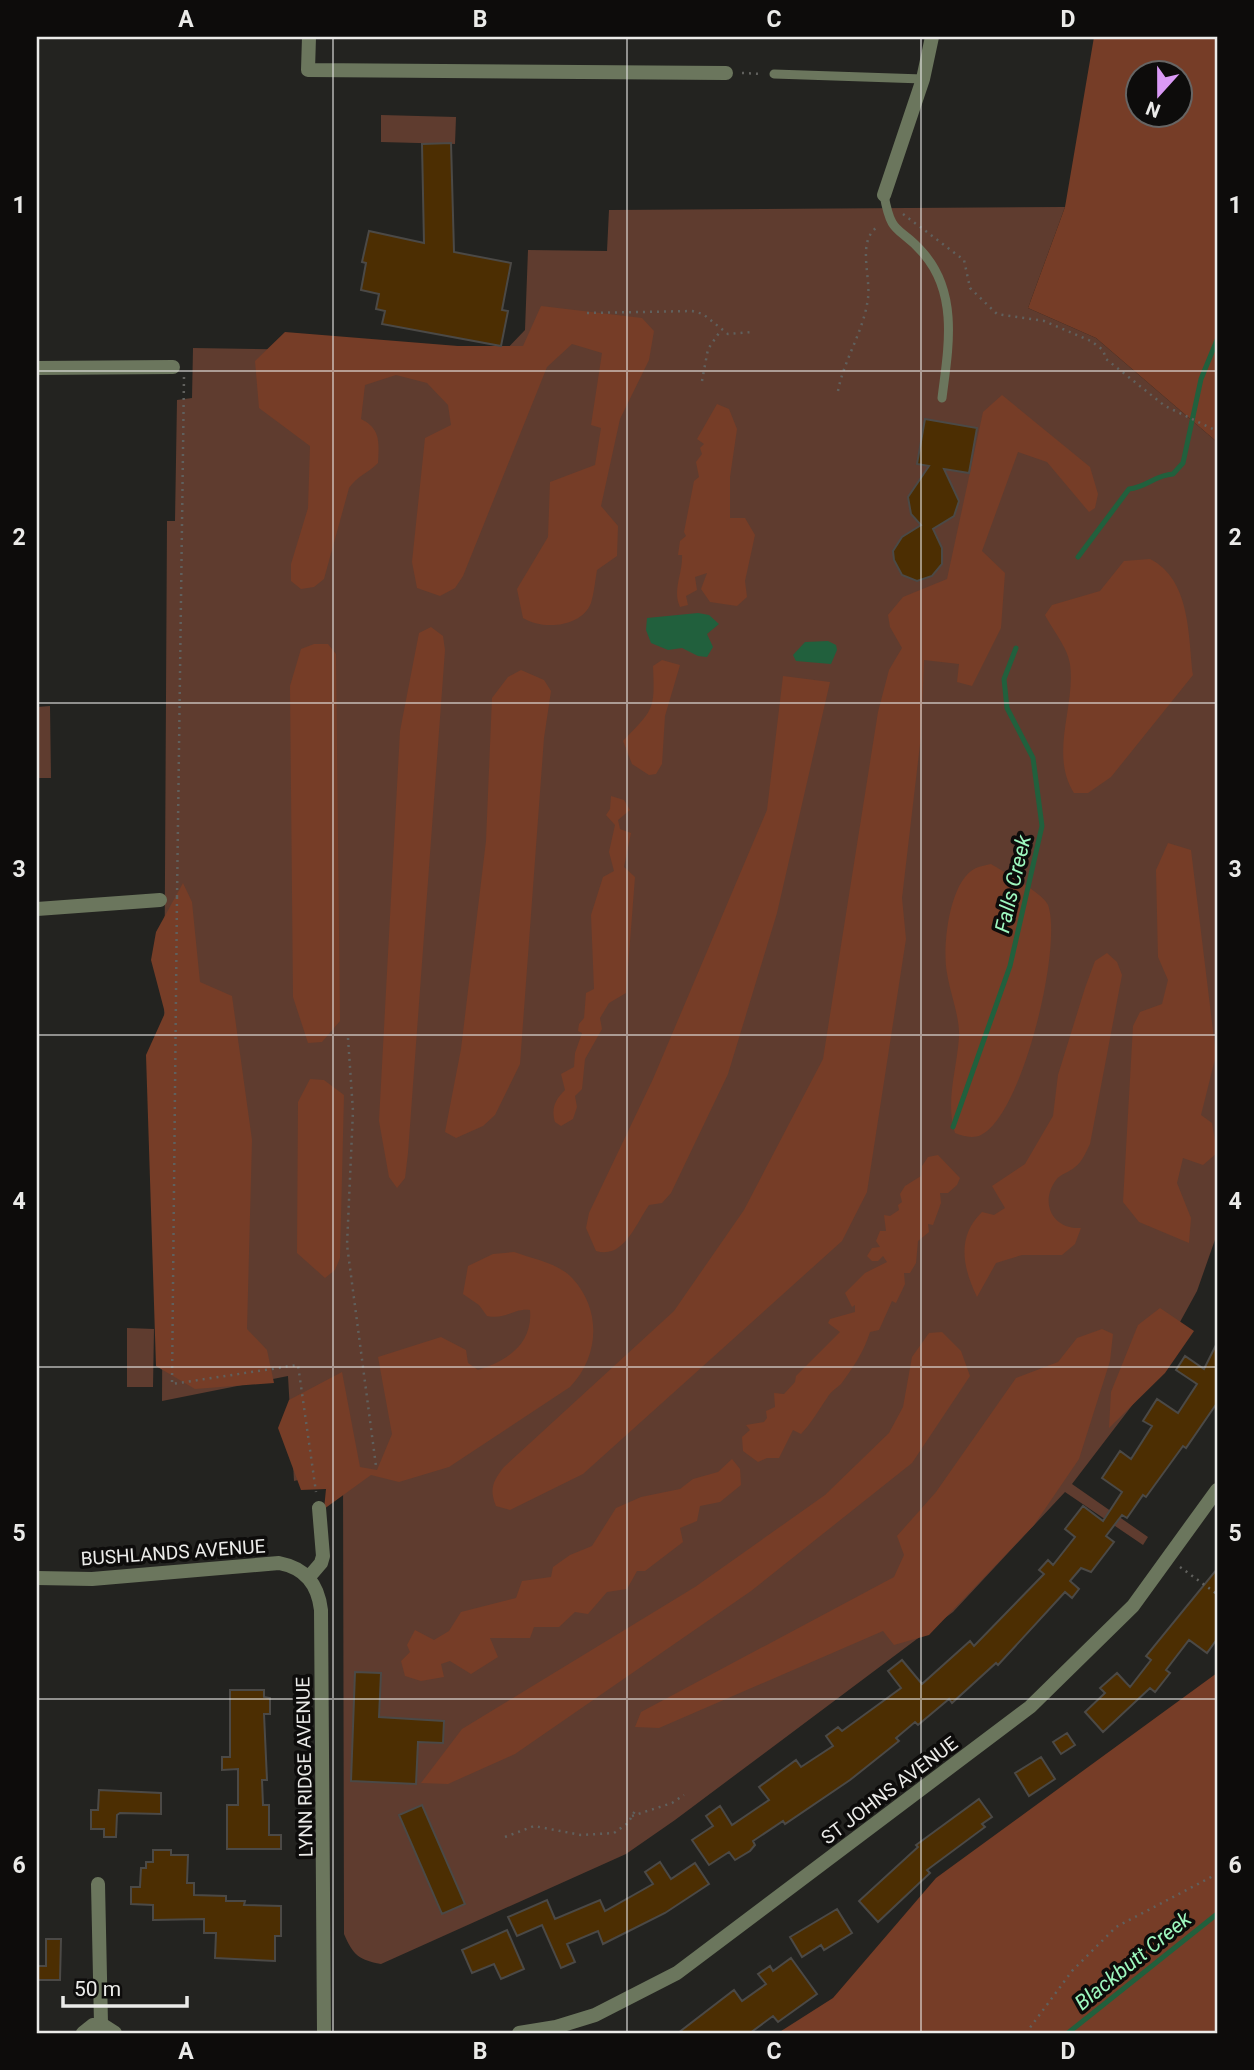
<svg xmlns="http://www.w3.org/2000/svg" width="1254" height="2070" viewBox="0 0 1254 2070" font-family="Roboto,sans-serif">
<rect width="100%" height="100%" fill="#232320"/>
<path fill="#5f3c2f" d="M381,115L456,117L455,144L381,142Z
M1065,207L1028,308L1096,338L1217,442V1234L1197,1291L1140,1395L1072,1484L1148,1537L1143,1545L1065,1492L953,1612L675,1820L626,1854L381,1964C359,1960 353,1955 344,1934L343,1469L294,1481L288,1376L162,1401L167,521H175L177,400L192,398L193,348L503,353L525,330L528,250L607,251L609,210Z
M50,706L51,778H37V707Z
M127,1328L154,1329L153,1387H127Z"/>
<path fill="#763d27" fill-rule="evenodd" d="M1094,37H1217V442L1096,338L1028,308L1065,207ZM1138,74H1180V116H1138Z
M541,306L642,318L654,331L649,360L620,419L601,506L618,526L617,556L597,570C595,581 594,593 591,603C581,628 542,630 523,618L517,589L548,537L550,482L595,465L601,428L591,425L602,353L572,344L547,367L463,576L455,588L440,596L417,588L412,562L425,438L451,425L448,405L427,383L396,375L365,385L361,419C381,429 379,442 378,463C368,473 357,476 349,488L324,579L314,587L301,589L291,581V564L308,508L310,446L259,408L255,361L285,332L458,346H523Z
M1002,395L1090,467L1098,494L1095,508L1089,512L1047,462L1018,452L982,551L1005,573L1001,628L972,686L957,682L959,664L924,660L921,736L902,898L906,939L867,1192L842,1241L583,1474L510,1510L496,1506C489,1489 493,1481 504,1467L674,1311L744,1210L823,1059L878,712L889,670L902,648L890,627L888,615L903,597L947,579L983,412Z
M717,404L729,409L737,429L730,477V518H745L755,535L745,581L747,597L737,606L710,602L701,589L707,573L695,577L697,590L686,596L688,605L680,607C672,590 683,573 682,555H678L680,541L686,536L684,532L694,481L699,477L696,462L702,454L700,448L704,444L697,439Z
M1150,559C1191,580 1188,635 1193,675L1111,777L1088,793H1074C1049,754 1076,705 1070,664C1068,648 1052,629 1045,615L1052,605L1100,591L1124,561Z
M431,627L443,636L445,650L408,1153L405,1178L397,1188L389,1177L379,1121L400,731L419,633Z
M314,644H328L336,654L340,1021L322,1042L308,1043L293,997L290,686L301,649Z
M662,660L680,665L665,716L662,764L656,774L649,775L632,764L623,741C654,709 655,710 653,666Z
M521,670L544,680L551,691L544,738L520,1064L495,1115L483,1126L456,1138L445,1132L461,1049L486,841L492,698L508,677Z
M783,676L830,682L777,913L728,1074L671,1193L662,1203L649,1205C635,1225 624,1259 596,1251L586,1228L589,1213L653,1079L767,810Z
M611,796L624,800L630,810L618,820L620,829L631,833L624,867L635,877L626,993L609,1003L600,1018L602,1029L585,1059L582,1089L575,1096L577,1107L573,1119L561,1126L555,1122C551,1108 555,1100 565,1090L561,1074L574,1067L575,1053L582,1033L578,1031L579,1024L584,1018L586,993L594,989L591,915L603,877L614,871L609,852L615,825L606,815L610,809Z
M1168,843L1191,850L1216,1055L1201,1115L1212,1123L1217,1153L1203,1165L1183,1158L1177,1183L1191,1218L1189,1243L1139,1222L1123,1202L1133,1026L1140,1012L1162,1004L1168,980L1158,957L1156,870Z
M991,864C1004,872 1043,893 1048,905C1063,946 1022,1116 981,1135C972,1139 963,1136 955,1133C945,1102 957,1069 959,1037C960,1017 950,993 947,973C942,948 949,880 976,868C980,866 987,865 991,864Z
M183,883L192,902L200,982L232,996L252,1140L247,1329L267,1350L274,1383L195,1389L156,1366L146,1055L165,1013L151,960L156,932Z
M1107,953L1117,962L1122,975L1090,1144C1086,1152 1082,1162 1075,1167C1070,1172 1060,1174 1056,1180C1039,1203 1053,1230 1081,1228L1075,1244L1062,1255H1022L996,1263L977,1297C963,1268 956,1237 982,1212L994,1215L1005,1208L992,1186L1025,1164L1053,1116L1058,1075L1085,988L1095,961Z
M310,1079L324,1080L344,1095L340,1258L335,1270L325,1278L297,1253L298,1102Z
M938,1155L960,1178L957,1185L948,1193H940L941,1203L933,1225L928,1224L929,1232L918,1241L916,1263L910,1273H904L905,1284L896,1303L892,1301L879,1330L870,1332C864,1352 852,1369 841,1384C839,1386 830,1392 827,1398C818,1411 812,1422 801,1434L793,1430L779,1458H767L758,1462L743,1451L742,1437L750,1430L746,1425L764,1422L767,1418L766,1411L775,1407L774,1393L784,1394L795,1382L796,1376L840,1332L828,1323L830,1319L855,1312V1305L852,1307L845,1293L865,1273L887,1262L883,1256L878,1261H872L867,1256L872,1248L880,1247L876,1241L880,1231H886L884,1215L890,1216L899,1210L898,1205L902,1202L900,1194L905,1186L921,1176L922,1166L928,1157Z
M514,1252C533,1259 559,1263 573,1279C602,1311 599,1357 570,1387L449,1467L399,1482L371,1475L324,1509L326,1489L301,1490L278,1428L289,1400L342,1372L360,1467L377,1470L392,1434L378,1357L441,1337L466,1350L468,1363L478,1370C507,1361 533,1344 530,1310C513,1308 506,1320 487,1316L479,1305L463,1294L468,1266L493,1254Z
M1160,1308L1194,1331L1165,1373L1109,1428L1111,1392L1138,1325Z
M1102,1329L1113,1334L1110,1361L1079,1459L1034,1525L929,1635L894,1645L883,1631L659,1728L635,1727L641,1712L894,1577L904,1555L897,1536L936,1492L1016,1378L1058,1362L1077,1338Z
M942,1332L961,1351L970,1376L912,1463L751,1591L515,1754L448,1784L421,1783L462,1729L695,1587L825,1495L889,1433L903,1407L912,1357L929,1333Z
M732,1459L740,1469L741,1485L720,1502L700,1506L697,1521L680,1528L683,1542L645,1571H637L627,1589L607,1592L588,1614L575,1612L559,1627H534L530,1638H490L498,1657L471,1674L450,1661L441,1664L444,1677L421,1681L405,1676L401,1661L410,1652L407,1645L415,1630L434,1640L449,1631L461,1612L516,1598L522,1581L551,1577L553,1567L570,1555L592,1546L616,1508L641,1497L680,1489L693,1479L718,1472Z
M1217,1673V2033H778L833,1998L936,1878Z"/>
<path fill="#21603d" d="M698,613L709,615L719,624L707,634L713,647L707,657L698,656L682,648L668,650L651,643L646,630L647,618Z
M828,641L836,645L837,650L831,664L796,661L793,655L805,642Z"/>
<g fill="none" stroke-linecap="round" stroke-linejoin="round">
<path stroke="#21603d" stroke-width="5" d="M1078,557L1129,489C1147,487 1155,475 1173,474L1183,463L1201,379L1217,340
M953,1127L1010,966L1042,826L1033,758L1007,708L1004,679L1016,648
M1068,2033L1217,1914"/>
</g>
<path fill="#4c2e02" stroke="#4b4946" stroke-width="2" d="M451,143L454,252L511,263L502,310L508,311L501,346L382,324L385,311L376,309L379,294L361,290L366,263L362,262L369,231L424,243L422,144Z
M925,419L977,428L969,473L944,469L959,501L954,516L933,529L942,548V564L932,576L917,581L902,575L894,560L893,551L902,537L921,525L911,514L908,497L929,466L917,464Z
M1217,1343V1403L1186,1448L1183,1446L1146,1497L1143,1495L1127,1518L1122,1515L1106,1536L1114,1542L1091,1572L1081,1568L1070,1581L1079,1589L1072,1598L1065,1592L998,1665L996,1663L952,1703L949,1699L918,1725L915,1722L896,1738L899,1741L850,1780L785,1824L783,1821L753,1841L755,1845L750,1851L735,1860L729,1852L709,1865L692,1840L713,1826L706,1816L720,1806L732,1825L769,1800L759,1787L796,1760L801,1767L833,1746L826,1736L838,1727L842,1731L901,1688L888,1671L902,1660L922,1684L970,1641L974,1646L1044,1574L1039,1570L1048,1560L1053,1565L1075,1537L1065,1529L1083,1506L1103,1521L1122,1492L1102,1478L1120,1451L1131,1459L1152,1426L1143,1421L1157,1399L1178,1413L1197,1384L1176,1370L1185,1356L1204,1369Z
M1217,1569V1639L1207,1653L1189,1640L1166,1670L1170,1673L1155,1692L1150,1688L1103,1732L1085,1712L1105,1693L1100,1688L1117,1673L1130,1687L1151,1660L1146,1656Z
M355,1672L381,1673L379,1717L444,1721L443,1743L418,1742L416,1784L351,1781Z
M230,1690H264V1697L270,1698V1714H264L267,1780H262L263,1805H269V1835H281V1849H227V1805H238V1769L222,1770V1757H230Z
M1067,1733L1075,1745L1061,1754L1053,1742Z
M1041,1757L1055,1779L1029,1796L1015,1773Z
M99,1790L161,1793V1814L120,1813L117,1815L116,1837H104V1829H91V1810H98Z
M979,1799L992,1817L982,1824L985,1827L927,1870L930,1873L878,1922L859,1901L918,1847L916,1845Z
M422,1805L465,1904L442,1914L399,1815Z
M153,1850H171V1855H188L187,1883H194V1895L226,1896V1901H245L244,1905L281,1906V1936H275V1961L215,1958L216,1933H204V1919L153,1920V1905L131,1904V1887H140L141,1868H146V1862H153Z
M660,1862L671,1879L695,1863L709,1884L665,1913L603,1944L598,1931L567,1944L575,1962L561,1968L542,1925L517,1936L508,1917L547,1900L555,1919L600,1900L605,1911L653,1884L645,1872Z
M837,1909L852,1933L824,1950L821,1945L802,1957L790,1937Z
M507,1930L524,1969L501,1979L494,1964L472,1973L462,1950Z
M46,1939H61L60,1980H37V1966H46Z
M791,1958L817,1994L778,2022L773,2016L750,2033H678L734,1990L742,2001L766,1984L758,1974L770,1966L773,1971Z"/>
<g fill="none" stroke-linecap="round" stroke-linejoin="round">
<path stroke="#60605d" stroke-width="2.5" stroke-dasharray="2 5" stroke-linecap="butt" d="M742,73L763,74
M903,214L964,260L970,288L997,314L1044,321L1091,341L1103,350L1106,359L1165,406L1217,431
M587,313L692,311L703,314L728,334L752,332
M702,381L708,349L721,330
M838,391C844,359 864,331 868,298C871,276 856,239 879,226
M177,897L172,1384L298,1365L316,1492
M177,897L184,376
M348,1038L353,1111L347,1245L376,1466
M1180,1567L1217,1594
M632,1816L672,1803L684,1795
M505,1837L534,1826L581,1835L614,1833L628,1823L636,1809
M1026,2033L1072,1971L1116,1927L1217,1874"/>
<path stroke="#6b765d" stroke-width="9" d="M774,74L923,79
M884,195C892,239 899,224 924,254C959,295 948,350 942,398"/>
<path stroke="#6b765d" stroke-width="14" d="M309,37L308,70L726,73
M884,195L923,79L932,37
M37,368L173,367
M37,909L160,900
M309,1577L321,1563L323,1556L319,1508
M37,1578L92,1579L279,1563C305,1568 318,1584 321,1610L324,2033
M98,1884L101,2024
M83,2033L93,2025L101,2024L115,2033
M519,2033L556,2027L595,2015L677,1973L1030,1707L1133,1606L1217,1490"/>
</g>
<path fill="none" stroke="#ebebe9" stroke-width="2" stroke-opacity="0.55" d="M333,37V2033M627,37V2033M921,37V2033M37,371H1217M37,703H1217M37,1035H1217M37,1367H1217M37,1699H1217"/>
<g text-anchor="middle" stroke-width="7" stroke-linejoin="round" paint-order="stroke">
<g font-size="19" fill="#ebebe9" stroke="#0d0c0b">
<text transform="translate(173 1552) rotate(-4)" y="7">BUSHLANDS AVENUE</text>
<text transform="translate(304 1767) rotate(-91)" y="7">LYNN RIDGE AVENUE</text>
<text transform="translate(889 1790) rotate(-37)" y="7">ST JOHNS AVENUE</text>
</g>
<g font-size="21" font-style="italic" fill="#9ef8bf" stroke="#0d0c0b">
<text transform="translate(1013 884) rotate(-77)" y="7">Falls Creek</text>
<text transform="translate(1133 1961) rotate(-39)" y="7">Blackbutt Creek</text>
</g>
</g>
<rect width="1254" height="2070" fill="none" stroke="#0d0c0b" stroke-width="77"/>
<g transform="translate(1159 94) rotate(201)"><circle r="33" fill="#0d0c0b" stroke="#666564" stroke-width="2"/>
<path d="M0-5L12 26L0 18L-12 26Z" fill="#da9af6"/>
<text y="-10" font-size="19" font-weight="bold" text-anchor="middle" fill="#ebebe9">N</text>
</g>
<path d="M63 1996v10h124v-10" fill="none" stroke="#ebebe9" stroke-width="3.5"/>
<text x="74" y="1996" font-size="21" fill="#ebebe9" stroke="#0d0c0b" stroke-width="5" paint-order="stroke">50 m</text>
<rect x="38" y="38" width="1178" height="1994" fill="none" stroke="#ebebe9" stroke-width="2.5"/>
<g font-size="23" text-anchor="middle" font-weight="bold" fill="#ebebe9">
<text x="186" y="27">A</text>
<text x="480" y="27">B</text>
<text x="774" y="27">C</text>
<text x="1068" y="27">D</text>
<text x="19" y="213">1</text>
<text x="1235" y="213">1</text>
<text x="19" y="545">2</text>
<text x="1235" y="545">2</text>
<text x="19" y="877">3</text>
<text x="1235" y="877">3</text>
<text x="19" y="1209">4</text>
<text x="1235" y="1209">4</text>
<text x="19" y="1541">5</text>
<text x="1235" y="1541">5</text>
<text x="19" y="1873">6</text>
<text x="1235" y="1873">6</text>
<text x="186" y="2059">A</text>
<text x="480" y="2059">B</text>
<text x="774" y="2059">C</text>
<text x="1068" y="2059">D</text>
</g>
</svg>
